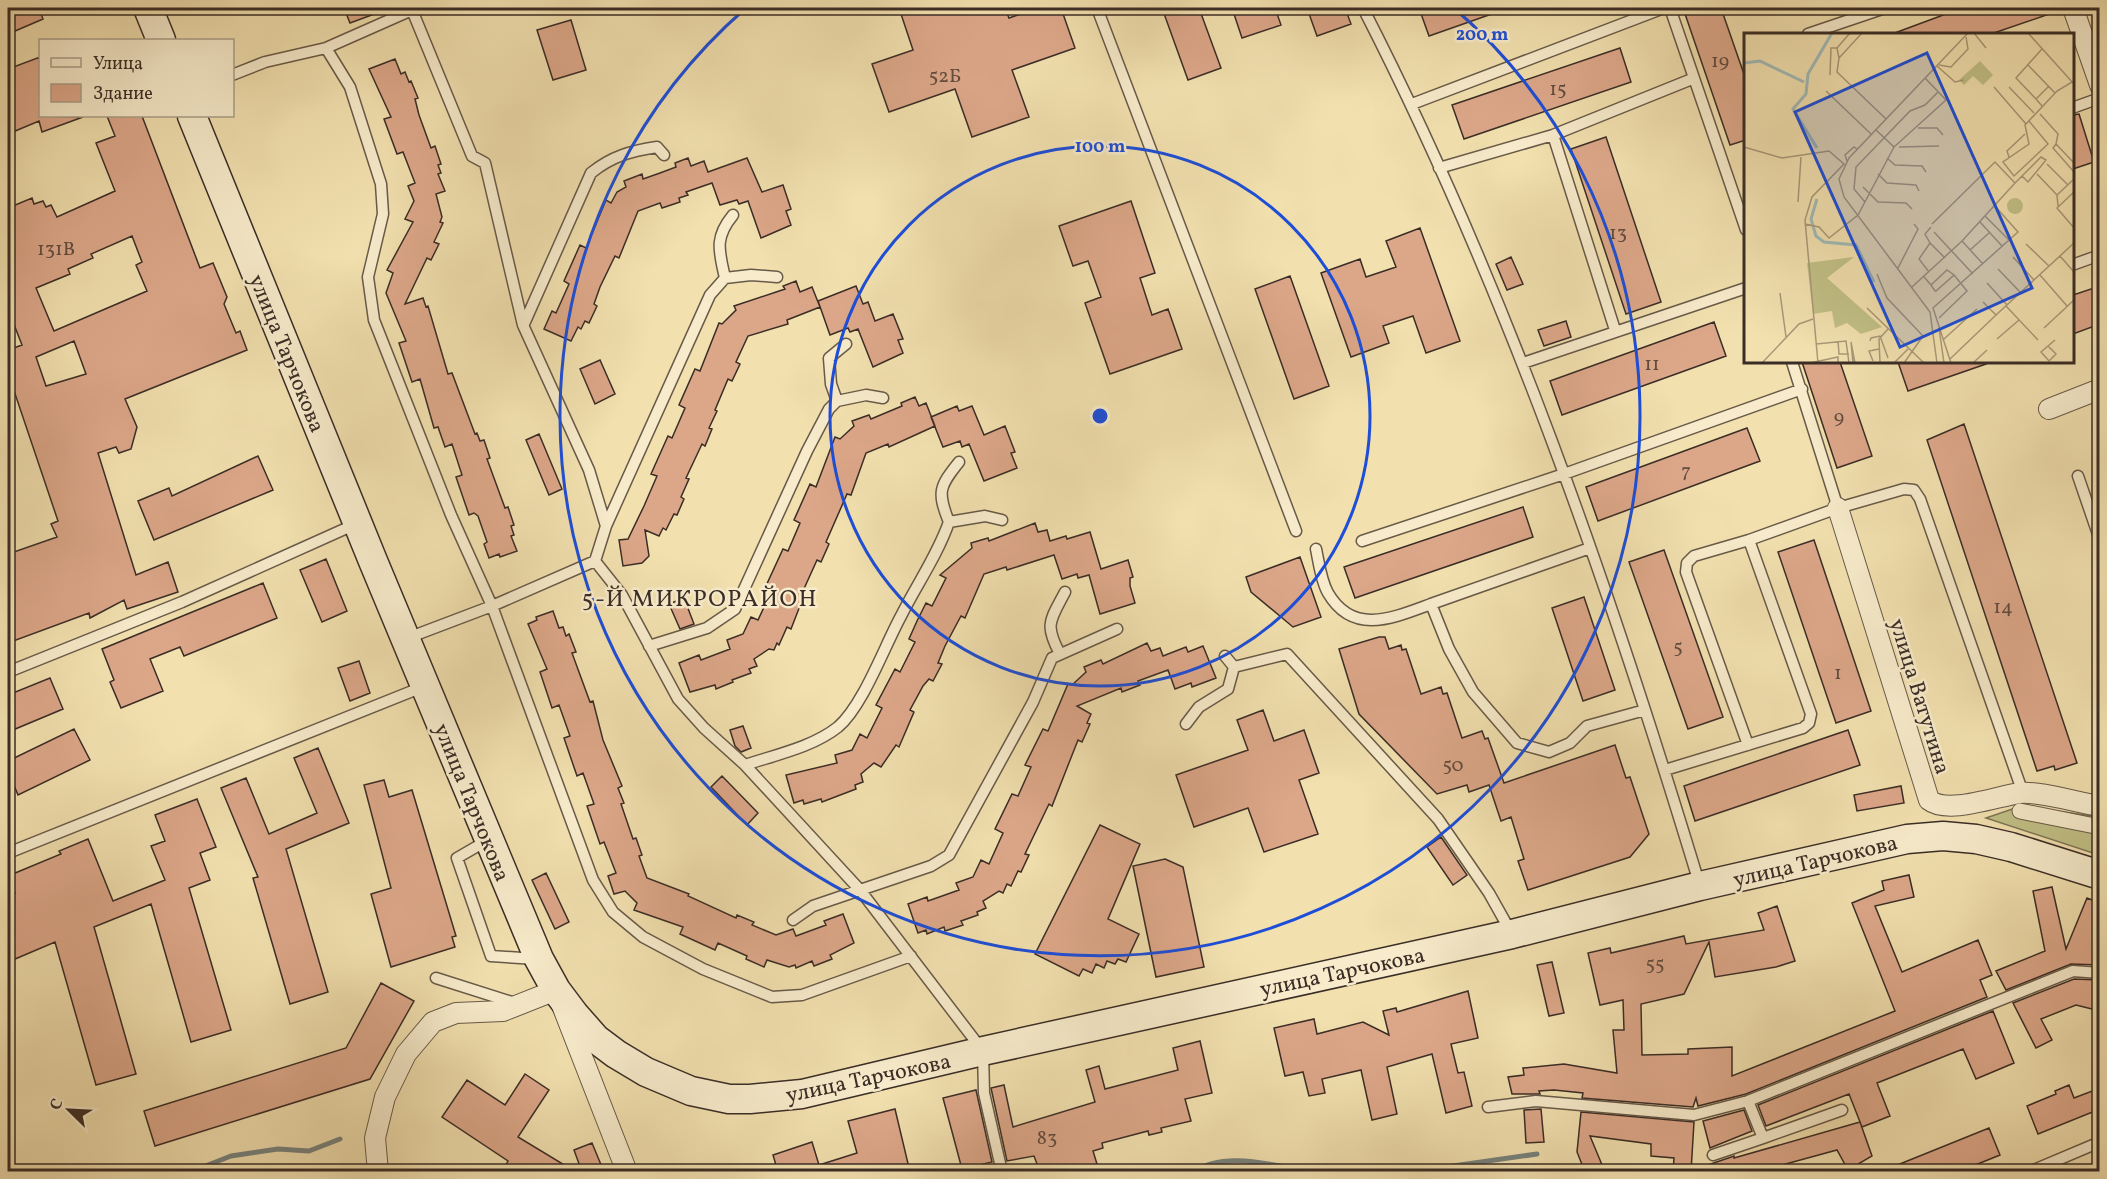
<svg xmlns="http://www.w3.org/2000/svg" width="2107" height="1179" viewBox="0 0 2107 1179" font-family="Vollkorn,serif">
<rect width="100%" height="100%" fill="#f2e0af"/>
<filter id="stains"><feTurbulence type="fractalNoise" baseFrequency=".00333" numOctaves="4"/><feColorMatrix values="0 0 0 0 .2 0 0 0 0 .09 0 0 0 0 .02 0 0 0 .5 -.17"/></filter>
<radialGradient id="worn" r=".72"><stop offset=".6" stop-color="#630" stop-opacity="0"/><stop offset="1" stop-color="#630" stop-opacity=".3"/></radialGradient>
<path fill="#c1c086" stroke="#7e7656" stroke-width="1.5" d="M2021,806L2099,817V855L1986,818Z"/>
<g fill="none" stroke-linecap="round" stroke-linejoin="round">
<path stroke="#77827d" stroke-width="5" d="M190,1172L231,1156L278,1149L309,1151L340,1139
M1195,1172C1224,1149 1281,1168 1315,1172
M1377,1172L1439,1168L1537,1154"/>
</g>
<path fill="#dca789" stroke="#3a2d26" stroke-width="1.5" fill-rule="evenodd" d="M8,8H39L43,19L8,34Z
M344,8H388V9L350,23Z
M899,8H1005L1009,18L1038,8H1061L1075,48L1012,70L1029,117L972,137L955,89L889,112L872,64L913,50Z
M1162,8H1199L1221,68L1188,80Z
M1232,8H1275L1281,25L1242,38Z
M1307,8H1345L1351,24L1317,36Z
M1419,8H1502L1503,10L1429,36Z
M1683,8H1721L1746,80V140L1730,145Z
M1962,8H2061V10L1991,34H1892Z
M571,20L586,70L553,80L537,30Z
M1620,48L1631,82L1464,139L1452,105Z
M40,57V116L83,117L42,132L39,121L8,134V69Z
M395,59L401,74L405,72L409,82L411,81L418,98L415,99L419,115L431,148L435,146L441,164L438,165L441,173L438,174L445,191L436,194L442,217L440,222L443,223L434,242L439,244L431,260L427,258L405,304L423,298L426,307L428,306L448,374L452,373L475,434L477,433L480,441L484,440L490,458L487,459L505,508L508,507L514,525L511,526L514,535L511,536L517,551L500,557L499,554L489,558L484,544L487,542L478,516L474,513L469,515L456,477L462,475L452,444L445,447L438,427L434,428L420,379L412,382L399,343L406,341L386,293L393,273L387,270L413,222L405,219L414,201L408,186L415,183L403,152L397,154L384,119L391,117L369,69Z
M2079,114L2094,162L2073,169V115Z
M107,116H142L200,268L213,263L227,297L224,304L236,333L240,331L247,350L125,399L137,427L131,449L119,453L116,447L98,453L136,575L168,562L178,592L127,609L124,600L90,618L89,613L8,643V554L57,537L51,524L58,521L8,373V350L22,345L8,309V208L32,198L34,204L43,201L46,207L51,205L57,217L115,191L96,143L115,136ZM132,236L142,262L136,265L147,291L54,331L36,288L70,274L68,269L93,258L91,254ZM74,341L86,374L46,386L36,357Z
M1606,137L1661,302L1626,314L1571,149Z
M688,158L691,166L704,161L708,172L747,158L762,192L783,185L791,209L786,211L791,225L761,238L748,201L739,204L737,200L720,205L712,183L686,192L688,195L679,198L680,202L662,208L660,203L638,211L619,258L615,256L600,287L594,304L597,306L589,323L585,321L581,329L578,327L571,341L544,329L552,311L556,313L569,284L564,281L580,245L586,248L606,200L611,203L617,192L626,187L624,181L642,174L643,179L660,173L676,167L675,163Z
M1131,201L1155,273L1140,278L1152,315L1168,309L1182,349L1110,374L1085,303L1101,297L1088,261L1073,266L1059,226Z
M1420,228L1460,341L1426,353L1413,316L1383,326L1389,343L1351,357L1321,273L1360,259L1366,277L1396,267L1386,241Z
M1511,257L1523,284L1507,290L1496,264Z
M1290,276L1329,386L1294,399L1255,289Z
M796,281L800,292L812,287L820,307L787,320L788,324L748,336L736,362L740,364L732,381L728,379L715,410L717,411L709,428L712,429L705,446L702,444L686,478L689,479L681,497L684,499L677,515L674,514L666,530L663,528L659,536L645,530L649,556L642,563L623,566L619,540L628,539L644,506L657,476L651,474L668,436L672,438L685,408L679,405L695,369L700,371L719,323L722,324L736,310L734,306L785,289L783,286Z
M856,286L863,304L868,302L875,321L893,314L903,339L898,340L903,353L873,367L858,329L850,332L848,328L830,335L818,301Z
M2100,286V324L2073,334V295Z
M1566,321L1571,337L1544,346L1538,330Z
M1714,322L1726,356L1562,415L1550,381Z
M600,360L615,394L595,404L580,369Z
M1802,362H1840L1872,456L1837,468Z
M1898,362H1985L1986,364L1908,391Z
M915,397L919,406L926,403L935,426L889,447L888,444L866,453L851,495L847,494L826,542L829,544L821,562L817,560L803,591L805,593L791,629L787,627L779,645L777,643L774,650L769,649L754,659L757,666L749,669L751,673L732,680L733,682L716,689L715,685L690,692L679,663L699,655L701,660L730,649L727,640L743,634L751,617L758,620L772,590L765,588L783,549L788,551L800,523L794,520L810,484L816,487L835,437L840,439L854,426L852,421L869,415L871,419L902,406L901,403Z
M957,406L959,411L972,406L984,435L1005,426L1015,452L1011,453L1017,468L984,481L969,444L962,447L960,441L943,447L931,417Z
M1964,424L2077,763L2055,770L2054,766L2037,771L1927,440Z
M1747,428L1760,461L1598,521L1586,487Z
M539,434L562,489L549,495L526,440Z
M258,456L273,490L154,540L138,501L169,488L172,496Z
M1523,507L1533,537L1355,598L1344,567Z
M1035,523L1038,532L1047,530L1050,541L1066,536L1067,539L1090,532L1101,569L1128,560L1133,577L1130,578V586L1135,603L1100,614L1089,575L1078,578L1077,574L1062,579L1054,555L1007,570L1006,567L984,574L965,618L961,616L945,646L938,663L942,664L933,681L929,679L923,686L910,710L914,712L899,747L896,745L881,767L874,763L861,774L863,782L855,785L856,789L822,802L821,799L804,804L803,800L794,803L786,775L837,763L835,755L852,750L860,734L867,738L882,708L876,705L895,669L900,672L915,642L909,639L917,621L926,603L932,606L946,578L940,575L972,548L971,543L988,538L989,541Z
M1814,540L1871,711L1836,723L1778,552Z
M1664,550L1723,717L1688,729L1629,562Z
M1300,557L1321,617L1293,627L1251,592L1246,577Z
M326,559L347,611L322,622L300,570Z
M263,583L277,618L184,656L180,647L150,659L163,691L121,708L110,682L114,680L102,649Z
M1584,597L1615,690L1583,701L1552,608Z
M684,598L694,624L680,629L669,604Z
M553,611L559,628L563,627L566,636L569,634L576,652L572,653L590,702L593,701L603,740L622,786L618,788L624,803L621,804L633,839L636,838L642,855L639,856L647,878L689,894L688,896L736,918L737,915L754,922L752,925L776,935L793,929L796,936L826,925L824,921L843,914L854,943L830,955L832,959L814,966L812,961L796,968L795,965L789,967L767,960L764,967L746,959L747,956L718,943L715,950L680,934L683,927L634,910L637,903L625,891L614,894L608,876L616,873L604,842L600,844L587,806L594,804L583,773L577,776L564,738L570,736L559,705L552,708L540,672L547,669L528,624L537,620L536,617Z
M1379,637H1385L1389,649L1401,645L1402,650L1406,649L1421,694L1441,687L1443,694L1447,693L1462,738L1482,731L1485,739L1488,738L1504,783L1615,745L1626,778L1630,777L1649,834L1630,857L1528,890L1518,861L1524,859L1511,817L1501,821L1489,785L1469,792L1467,785L1437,794L1359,714L1339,649Z
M1147,643L1151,651L1160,648L1163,656L1186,647L1188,652L1203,646L1216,678L1192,687L1191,683L1175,689L1168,670L1138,681L1140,685L1122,692L1121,688L1077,706L1091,714L1087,723L1090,724L1082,742L1078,740L1052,806L1049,804L1025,854L1029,855L1021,872L1018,871L1011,886L1007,884L1003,893L999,891L983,901L986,908L977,912L978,915L961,921L963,925L945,931L944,927L927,934L926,930L918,933L908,904L927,897L928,901L959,890L956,883L973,877L981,860L989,864L1003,833L995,829L1012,794L1018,796L1031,767L1025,765L1043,729L1048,731L1068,684L1072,685L1086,672L1084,667L1101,660L1103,664Z
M359,661L370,693L350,701L338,668Z
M50,678L63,709L8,732V695Z
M1263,710L1274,741L1304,730L1319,773L1299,780L1318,834L1264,852L1248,808L1194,827L1176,775L1248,750L1237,720Z
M743,726L751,748L741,752L735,746L730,730Z
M74,729L90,760L18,795L8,771V761Z
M1848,730L1860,765L1695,821L1684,786Z
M318,748L349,823L286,849L328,992L290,1004L253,878L258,877L221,788L246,778L269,834L317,813L294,758Z
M722,776L758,813L747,825L711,787Z
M384,780L389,797L412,790L456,936L452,937L455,947L391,967L371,894L391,888L364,785Z
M1901,786L1904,803L1857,811L1854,795Z
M197,799L216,847L200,853L210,880L189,888L231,1030L191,1042L151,904L94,927L136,1074L96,1085L55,942L8,962V896L15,893L8,876L61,854L59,851L88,839L113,901L165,880L151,846L165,841L155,815Z
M1100,825L1140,844L1108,919L1139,934L1126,962L1118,959L1115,964L1107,961L1104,968L1096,964L1092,973L1083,969L1079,976L1035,954Z
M1441,837L1467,875L1453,885L1427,847Z
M1165,859L1183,867L1204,967L1156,977L1133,866Z
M546,873L569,922L555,929L532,880Z
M1909,875L1914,897L1875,906L1902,972L1978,940L1992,975L1980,980L1987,997L1746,1094L1698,1106L1696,1098L1693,1107L1582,1098L1583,1093L1554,1090L1539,1091L1540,1094H1512L1508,1077L1524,1075L1523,1068L1564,1064L1617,1073L1613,1030H1624L1623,1000L1600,1005L1588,953L1610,948L1611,953L1684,936L1686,944L1764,930L1758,913L1777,906L1795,961L1776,967L1715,977L1709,942L1684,994L1641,1004L1642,1055L1688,1054V1049L1732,1047V1076L1895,1011L1852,903L1884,890L1882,881Z
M2052,887L2066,949L2087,898L2100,903V965L2071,964L2006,990L1996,971L2045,951L2033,891Z
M1552,962L1564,1013L1549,1016L1537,965Z
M2074,979L2100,980V1011L2076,1005L2041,1019L2052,1040L2036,1048L2013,1003Z
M381,983L414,1001L370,1079L155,1146L144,1111L346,1048Z
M1468,991L1478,1038L1451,1044L1458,1073L1464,1072L1472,1106L1446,1113L1432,1054L1387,1067L1397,1114L1372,1120L1361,1070L1322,1079L1325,1093L1309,1096L1303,1072L1285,1076L1274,1028L1314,1019L1317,1034L1363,1022L1389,1035L1383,1011L1396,1008L1397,1012Z
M1993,1011L2014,1063L1976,1079L1963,1049L1877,1083L1890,1116L1862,1127L1849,1094L1766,1126L1758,1105Z
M1200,1041L1212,1093L1185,1099L1191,1121L1161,1128L1162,1132L1149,1135L1148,1131L1102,1143L1103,1148L1093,1151L1097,1164L1087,1167L1088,1172H1040L1034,1156L1007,1161L991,1088L1004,1085L1013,1127L1095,1102L1086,1070L1099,1066L1105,1089L1178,1070L1173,1048Z
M525,1074L549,1090L518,1137L576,1172H502L508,1161L442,1117L467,1080L505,1105Z
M2069,1085L2074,1098L2100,1088V1109L2038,1134L2027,1106L2056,1094L2055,1091Z
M976,1090L992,1162L962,1169L943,1098Z
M895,1109L910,1172H778L773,1155L812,1142L819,1165L857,1153L848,1121Z
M1541,1109L1544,1142L1526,1143L1524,1110Z
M1744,1110L1752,1131L1710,1148L1703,1121Z
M1581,1112L1694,1122L1691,1172H1673L1674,1158L1651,1156V1144L1590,1136L1605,1172H1585L1577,1152Z
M1860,1122L1872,1156L1848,1170L1837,1150L1782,1165L1784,1172H1702V1167L1734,1156V1158Z
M1989,1128L2000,1155L1958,1172H1880Z
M592,1143L604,1172H582L574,1150Z"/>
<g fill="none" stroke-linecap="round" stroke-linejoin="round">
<g stroke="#685a48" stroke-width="13">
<path id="service" d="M1097,8L1296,531
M1363,8C1506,287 1609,585 1700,886
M1670,8L1746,230
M1808,34L1885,8
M326,48L350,87L381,184L383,214L368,277L374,320L451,515L492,606L593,880L613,912L643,937L703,969L772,997L802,995L911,956
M232,75L265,62L326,48L412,10L472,156L485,163L523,325L589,470L606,526L595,561
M1412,104L1664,8
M2072,108L2100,98
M1553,135L1615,330
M1439,168L1553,135L1692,79
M2072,265L2100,255
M725,278L751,275L777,277
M524,324L591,173C612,156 631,151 657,147L664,155
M1792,362L1838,508
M1523,363L1746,288
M837,401L831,384L829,358L846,344
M2078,476L2100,540
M949,522C937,492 939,487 959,462
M606,526L710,295L725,278C719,251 714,238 733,215
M1749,540L1838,508L1904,489L1914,490L1920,499L2023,793
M1362,541L1564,474L1802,389
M1590,548L1431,604L1449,649L1473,692L1517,743L1549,752L1570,743L1587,726L1645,710
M1316,549C1319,563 1321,581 1328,593C1353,636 1393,618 1431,604
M405,639L492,606L595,561L622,595L678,699L704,728L745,765L860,890L983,1051L984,1093L1002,1172
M649,646L707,628L735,609L807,451L829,409L837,401L866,395L883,398
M1060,654C1044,624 1050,621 1065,592
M1234,667L1287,654L1438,819L1489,893L1512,934
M8,672L182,602L358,523
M1186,724L1199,707L1228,689L1234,667L1225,656
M745,765C775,755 813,747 838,727C863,706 885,645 901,616C917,584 937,556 949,522L985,516L1002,520
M1665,770L1803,728L1809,723L1811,714L1749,540L1694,556L1687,563L1686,572L1748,745
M488,840L457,858L491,956L536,959
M8,853L425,686
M793,920L813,906L931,866L949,855L1033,702L1052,658L1117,629
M436,978L518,1004
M1748,1101L1763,1138L1842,1110
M1488,1107L1536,1101L1694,1115L1748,1101L2073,971L2100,973
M1713,1155L1763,1138
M2029,1172L2100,1142"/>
</g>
<g stroke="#685a48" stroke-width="17">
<path id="pedestrian" d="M2020,811L2100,827"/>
</g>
<g stroke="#685a48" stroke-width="22">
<path id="minor" d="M2073,8L2100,85
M2049,409L2100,389
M1838,508L1929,800C1948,815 1997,796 2020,793C2041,791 2078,803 2100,806
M378,1172L375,1138L385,1097L406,1054L433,1022L456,1013L503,1011L556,990L627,1172"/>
</g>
<g stroke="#3a2d26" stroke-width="31">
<path id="secondary" d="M148,8L161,40
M192,116L373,561L539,959L556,990L574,1014L596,1039L616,1054L646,1072L691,1091L729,1099H750L802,1094L983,1051L1512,934L1700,886L1907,839L1943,836L1976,839L2011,847L2100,875"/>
</g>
<use href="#service" stroke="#f7ebcb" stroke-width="10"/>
<use href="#pedestrian" stroke="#f7ebcb" stroke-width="15"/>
<use href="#minor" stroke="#f7ebcb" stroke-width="20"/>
<use href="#secondary" stroke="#f7ebcb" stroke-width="28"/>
</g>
<g fill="none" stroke="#1d4ed8" stroke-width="3">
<circle cx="1100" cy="416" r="270"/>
<path d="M1454 8A540 540 0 1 1 746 8"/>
</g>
<g text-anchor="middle" stroke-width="5" stroke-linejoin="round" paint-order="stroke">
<g font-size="20" fill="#624c3f">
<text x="1720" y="67">19</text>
<text x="945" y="82">52Б</text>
<text x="1558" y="95">15</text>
<text x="1618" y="239">13</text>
<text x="56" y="255">131В</text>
<text x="1652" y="370">11</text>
<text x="1839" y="423">9</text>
<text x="1686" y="477">7</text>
<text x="2003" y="613">14</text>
<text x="1678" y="653">5</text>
<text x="1838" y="679">1</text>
<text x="1453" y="771">50</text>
<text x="1655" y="970">55</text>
<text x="1047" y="1144">83</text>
</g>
<g font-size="22" fill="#3a2d26" stroke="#f7ebcb">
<text transform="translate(288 353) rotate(68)" y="8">улица Тарчокова</text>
<text transform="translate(1921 696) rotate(73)" y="8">улица Ватутина</text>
<text transform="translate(473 802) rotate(68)" y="8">улица Тарчокова</text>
<text transform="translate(1815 860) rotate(-13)" y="8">улица Тарчокова</text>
<text transform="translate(1342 971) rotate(-12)" y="8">улица Тарчокова</text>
<text transform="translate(868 1077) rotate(-12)" y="8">улица Тарчокова</text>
</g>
<g font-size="24" letter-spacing="1.5" fill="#3a2d26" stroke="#f7ebcb">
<text x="700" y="606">5-Й МИКРОРАЙОН</text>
</g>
</g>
<g transform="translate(1744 33)">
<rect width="330" height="330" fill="#f2e0af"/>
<path d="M236,28L249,42L239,52L229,43L220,52L215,47ZM263 173a8 8 0 1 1 16 0a8 8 0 1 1-16 0ZM110,224L83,245L138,294L117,301L103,290L91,295L88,278L69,281L63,230Z" fill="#c1c086"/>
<path fill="none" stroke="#a0bab7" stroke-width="3" d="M0,30L16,28L60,49M73,115L49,76L62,61L64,41L88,0M73,166L67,186L72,203L80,209L112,212L130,249"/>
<path fill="none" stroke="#a89878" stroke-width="1.5" d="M118,0L95,25L93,39L142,86M230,0L242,15M284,0L330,51M95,25L93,15L106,0M195,32L207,34L224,16L222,4M284,32L311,60M193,33L211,49L220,47M86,42L87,15H93M250,54L282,91M265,54L290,80M82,58L127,101M292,66L272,45L298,16M298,73L292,66L305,53M296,81L314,101L312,111L330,130M285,88L304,111L270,143L259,129L285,111L281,92L313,58L328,49M174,95H193L199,102M312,111L309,115L330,139M0,114L38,125L85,118L100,131L68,164L61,187L74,330M150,114L202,67L181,45M155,114L195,113M265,124L263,118L281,101M143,125L151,132L178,133L182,139M103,128L101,122L110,114L113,116M303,131L324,152M134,141L143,150L172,152L175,158M293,141L313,162M271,150L278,143L284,149L302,127L297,124L278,143M119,154L134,169L162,170L168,176M330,159L313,175L330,195M54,169L57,124M121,169L110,156L112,134L166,78L181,72L194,59M314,173L313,162L330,146M241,183L265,207M236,189L258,213M61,191L75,194L85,205L114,182L150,114L132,97M190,199L229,241M218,208L239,231M186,210L181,201L187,194M282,211L305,233M226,217L245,200M316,223L330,239M269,224L290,247M154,235L174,196L170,191M254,236L277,260M185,239L175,226L186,210L201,225M133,241L143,265L179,303L160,330M296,242L323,273M180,244L187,252L191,258H192L210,242L203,237L187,252M243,250L263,272M168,254L218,208L271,150L251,129L188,191M36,260L42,304M239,269L252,282L330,210M262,273L294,307M123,275L180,330M195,285L223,258L210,242M195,295L200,330M300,295L330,267M200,306L233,276M253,306L275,287M94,308L95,321H105M126,308L127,305L136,303L144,325M72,311L102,308L105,330M304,313L312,321L305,328L297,319L311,307M206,326L252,282M129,328L125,318L135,316M18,330L55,291L69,286M66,330L94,324V330M109,330L107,309L111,330M136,330L135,306L144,296M150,330L164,316M193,330L186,279L100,164L95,146L105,125L224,0M207,330L189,275L274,199L250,172M229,330L243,317"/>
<path fill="#1d4ed8" fill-opacity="0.15" stroke="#1d4ed8" stroke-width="3" d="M183,20L288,255L156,314L51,79Z"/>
<rect width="330" height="330" fill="none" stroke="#3a2d26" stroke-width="3"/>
</g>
<circle cx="1100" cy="416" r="9" fill="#1d4ed8" stroke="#f7ebcb" stroke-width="3"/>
<g font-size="18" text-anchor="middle" font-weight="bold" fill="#1d4ed8" stroke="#f7ebcb" stroke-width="5" stroke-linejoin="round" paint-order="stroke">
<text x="1482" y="40">200 m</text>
<text x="1100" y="152">100 m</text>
</g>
<rect width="2107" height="1179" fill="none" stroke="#f2e0af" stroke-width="30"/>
<rect x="9" y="9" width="2089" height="1161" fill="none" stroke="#3a2d26" stroke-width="3"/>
<rect x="15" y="15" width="2077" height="1149" fill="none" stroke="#3a2d26" stroke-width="1.5"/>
<rect x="39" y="39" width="195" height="78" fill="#f7ebcb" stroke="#ab9f89" stroke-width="1.5"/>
<rect x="51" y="58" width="30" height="9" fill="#f7ebcb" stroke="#ab9f89" stroke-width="1.5"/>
<text x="93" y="69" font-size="18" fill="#3a2d26">Улица</text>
<rect x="51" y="84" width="30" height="18" fill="#dca789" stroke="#ab9f89" stroke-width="1.5"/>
<text x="93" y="99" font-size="18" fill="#3a2d26">Здание</text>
<g transform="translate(69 1110) rotate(294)" stroke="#f7ebcb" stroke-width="4.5" paint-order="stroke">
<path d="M0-4.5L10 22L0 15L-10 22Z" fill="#3a2d26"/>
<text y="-9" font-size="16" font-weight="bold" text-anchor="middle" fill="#3a2d26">С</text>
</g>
<rect width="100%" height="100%" filter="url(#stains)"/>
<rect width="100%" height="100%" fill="url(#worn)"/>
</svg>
